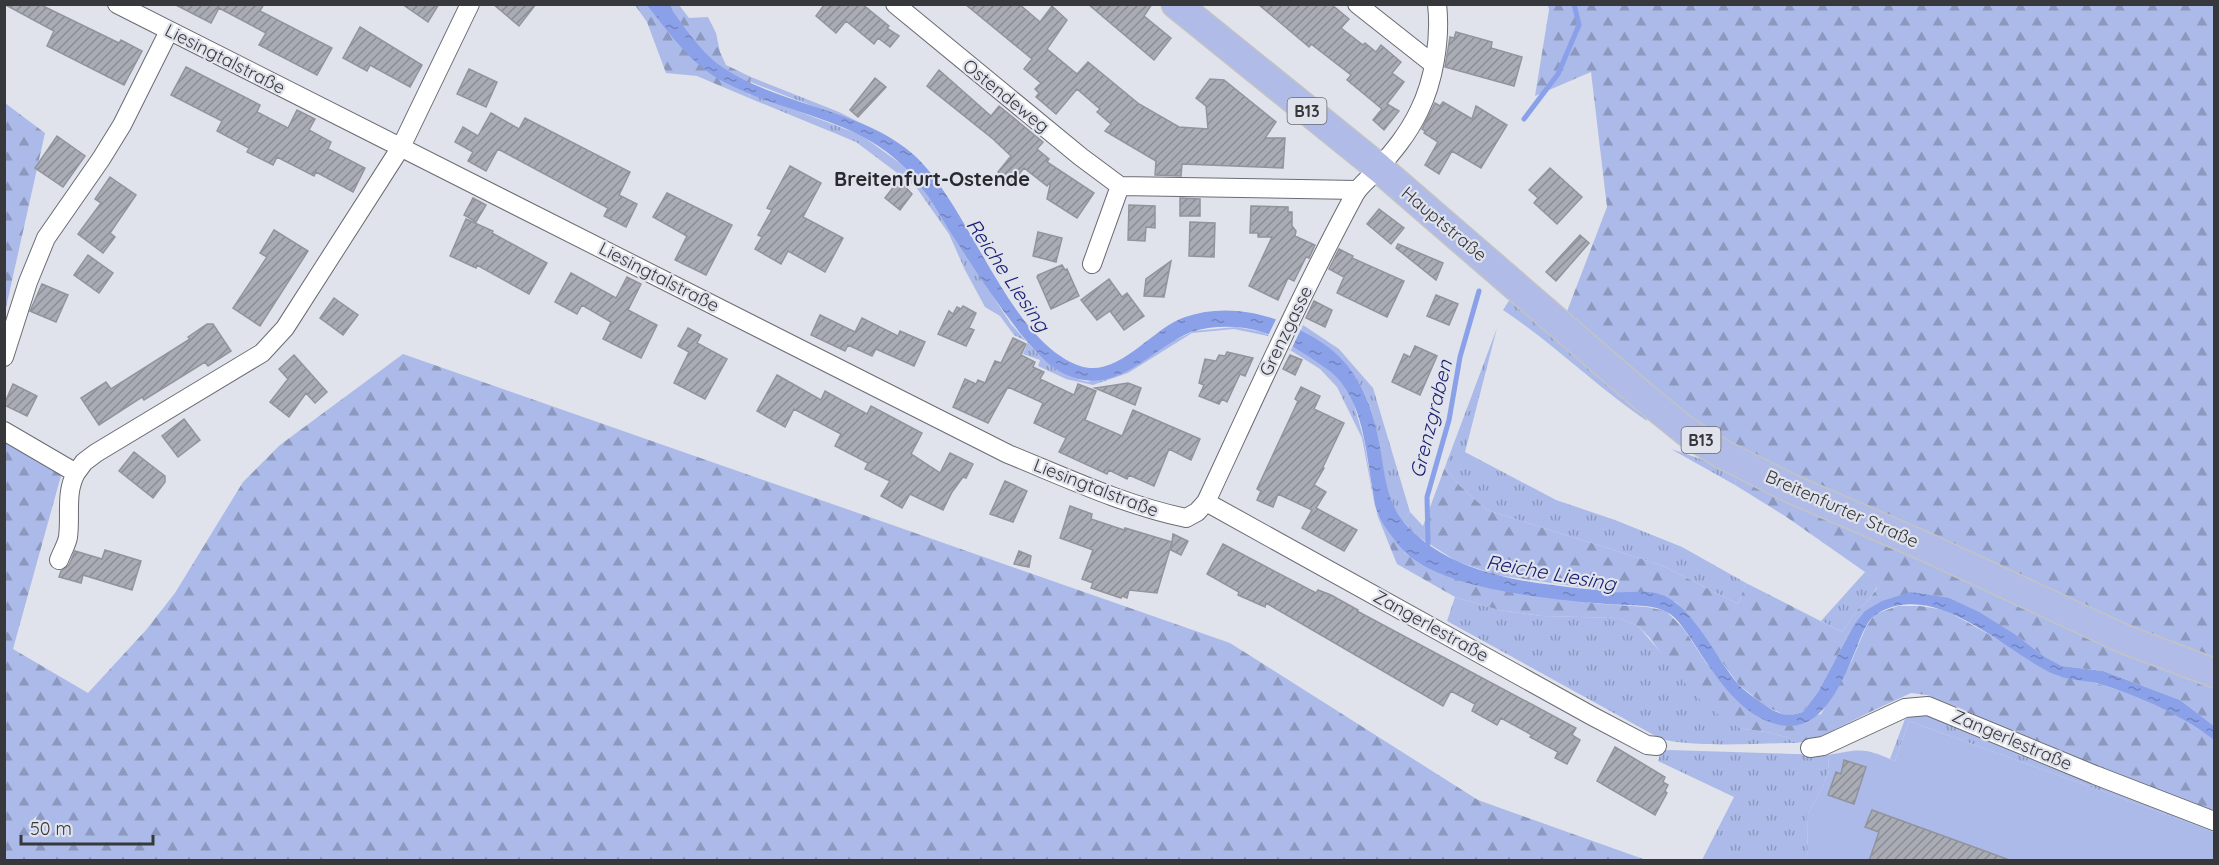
<svg xmlns="http://www.w3.org/2000/svg" width="2219" height="865" viewBox="0 0 2219 865" font-family="Quicksand,sans-serif">
<defs>
<pattern id="grass-tufts" width="24" height="20" patternUnits="userSpaceOnUse" patternTransform="scale(1.5)"><rect width="24" height="20" fill="#abbae8"/><path d="M3 7l-1-3M5 7V3M7 7l1-3M15 17l-1-3M17 17v-4M19 17l1-3" fill="none" stroke="#8c98bd"/></pattern>
<pattern id="forest-firs" width="22" height="20" patternUnits="userSpaceOnUse" patternTransform="scale(1.5)"><rect width="22" height="20" fill="#abbae8"/><path d="M5 1l3.5 6h-7zM16 11l3.5 6h-7z" fill="#8c98bd"/></pattern>
<pattern id="water-ripples" width="26" height="14" patternUnits="userSpaceOnUse" patternTransform="scale(1.5)"><rect width="26" height="14" fill="#8aa0e9"/><path d="M2 4q2-2 4 0t4 0M15 11q2-2 4 0t4 0" fill="none" stroke="#7283be"/></pattern>
<pattern id="building-hatch" width="6" height="6" patternUnits="userSpaceOnUse" patternTransform="scale(1.5)"><rect width="6" height="6" fill="#a9acb4"/><path d="M-1 1l2-2M0 6l6-6M5 7l2-2" fill="none" stroke="#8a8d94"/></pattern>
</defs>
<rect width="100%" height="100%" fill="#e0e3eb"/>
<path fill="url(#grass-tufts)" d="M751,77L839,112L880,133C838,114 793,100 751,82Z
M750,93L861,135L901,164L921,186L1011,324C1039,354 1046,370 1088,382L1194,331L1236,327L1262,332L1296,348L1332,372L1345,384L1353,401L1364,440L1376,512L1362,438L1337,387L1320,369L1268,336L1234,329L1192,333L1128,373L1093,385L1066,379L1038,366L1040,360L1023,354L1028,342L1014,335L1000,316L985,307L965,270L949,234L916,187L856,142L749,98Z
M1514,293L1644,413L1647,421C1597,387 1554,344 1503,310Z
M1303,325L1339,349L1373,388L1410,512L1405,519H1401C1397,511 1390,503 1388,494C1383,480 1383,463 1380,448C1370,389 1353,360 1301,330Z
M1497,328L1465,452L1556,500L1615,520L1682,547L1746,583L1738,604L1661,565L1487,510L1460,486L1445,467Z
M1671,449L1737,471L1735,485Z
M1865,572L1877,587L1868,601L1857,610L1842,632L1821,621Z
M1455,597L1499,610L1542,616L1619,618L1638,626L1704,703L1730,722L1743,729L1766,732L1786,737L1797,743C1758,743 1698,748 1661,739L1447,621Z
M1917,714L1927,715L2214,826V832L1909,721L1895,761L1890,759L1905,719Z
M1669,750L1828,755L1829,770L1822,788L1807,816L1808,860H1702L1734,797L1658,761L1661,751Z"/>
<path fill="url(#forest-firs)" d="M635,5H679L689,18L708,17L716,33L720,52L726,65L751,77L749,98L697,76L666,73L647,22Z
M1548,5H2214V726L2180,700L2103,671L2062,666L2045,657L2016,635L1911,592L1854,625L1818,692L1803,712L1787,716L1767,707L1739,685L1690,618L1677,603L1659,594L1620,593L1496,575L1456,561L1417,536L1401,519H1405L1410,512L1423,526L1445,467L1460,486L1487,510L1661,565L1738,604L1746,583L1842,632L1857,610L1868,601L1877,588L1865,572L1785,516L1735,485L1736,474L1694,426L1566,314L1607,207L1591,72L1535,96L1549,10Z
M5,103L45,133L5,312Z
M403,354L1230,643L1478,800L1646,860H5V438L62,472L13,649L88,693L146,630L175,593L243,482L280,445Z
M1376,512L1405,553L1417,562L1439,573L1477,585L1512,592L1601,604L1647,607L1666,611L1683,628L1707,664L1781,725L1821,714L1852,660L1866,627L1875,614L1898,606H1920L1945,610L1983,631L2058,676L2088,681L2142,697L2173,713L2209,736L2214,740V814L2080,763L1960,708L1927,695L1911,693L1870,712L1818,738L1797,743L1786,737L1766,732L1743,729L1730,723L1704,704L1675,672L1649,637L1638,626L1619,618L1542,616L1499,610L1455,597L1397,564Z"/>
<path fill="#abbae8" d="M1909,721L2214,832V860H1808L1807,816L1822,788L1829,770L1828,755C1861,749 1863,747 1895,761Z"/>
<path fill="url(#water-ripples)" d="M647,5H668C684,26 700,52 722,67C779,106 863,109 914,155C970,206 1009,342 1080,366C1118,379 1152,328 1185,317C1234,300 1289,318 1328,347C1362,373 1374,411 1381,452C1385,479 1388,507 1409,528C1461,581 1544,584 1614,592C1628,593 1646,590 1659,594C1691,602 1717,660 1738,684C1744,691 1754,697 1762,703C1768,708 1780,715 1788,715C1793,715 1798,713 1803,712L1818,692L1854,625L1865,611L1882,601L1911,592L1949,598L1979,612L2016,635L2045,657L2062,666L2103,671L2180,700L2214,726V740C2178,713 2140,696 2096,683C2083,680 2068,680 2056,675C2005,653 1940,581 1880,612C1865,619 1861,639 1854,654C1841,684 1821,734 1780,725C1740,717 1714,674 1693,642C1686,632 1678,618 1667,612C1650,603 1624,606 1606,604C1554,600 1436,589 1402,549C1394,539 1384,527 1379,516C1374,507 1374,496 1372,486C1365,445 1362,391 1324,367C1305,354 1284,339 1262,332C1241,325 1212,325 1191,332C1152,348 1119,394 1072,377C1051,370 1039,355 1025,339C997,305 974,268 949,230C935,207 921,183 901,164C854,118 783,113 726,83C692,66 670,34 647,5Z"/>
<path fill="#e0e3eb" d="M1278,315L1302,327L1291,350L1267,338Z"/>
<g fill="none" stroke-linecap="round" stroke-linejoin="round">
<path stroke="#8aa0e9" stroke-width="5" d="M1524,119L1558,74L1579,25L1574,4
M1427,549L1428,542L1427,497L1449,420L1460,357L1479,291"/>
</g>
<path fill="url(#building-hatch)" stroke="#91949c" stroke-width="1.5" d="M4,4H39L119,43L121,40L142,51L124,85L47,46L54,31Z
M174,4H264L260,11L332,48L317,75L259,45L266,33L219,8L211,23Z
M402,4H439L428,22Z
M493,4H536L519,26Z
M825,4H862L889,26L887,28L899,36L890,47L878,38L874,44L846,21L836,33L816,16Z
M965,4H1019L1040,22L1052,6L1067,20L1047,49L1077,74L1088,62L1139,104L1179,127L1208,129L1206,106L1196,98L1210,79L1224,80L1276,122L1265,138H1285L1283,168L1182,164L1181,176L1155,175L1156,161L1105,131L1111,124L1097,112L1100,109L1077,89L1056,114L1036,97L1039,93L1035,89L1041,83L1024,69L1032,59Z
M1088,4H1152L1144,16L1171,38L1154,60Z
M1258,4H1331L1349,19L1341,28L1363,45L1365,43L1376,52L1381,45L1401,62L1392,73L1404,82L1387,104L1399,111L1384,130L1373,120L1382,109L1347,80L1351,75L1311,44L1309,47Z
M360,27L422,65L410,87L370,65L367,71L343,58Z
M1456,32L1492,42L1491,48L1522,57L1514,86L1445,67L1450,37L1454,38Z
M186,67L260,105L257,112L288,128L297,110L315,119L309,130L331,142L328,149L365,168L353,192L316,172L314,176L277,157L273,165L247,152L249,148L217,131L222,121L171,95Z
M469,69L497,82L486,107L457,94Z
M939,70L991,116L999,106L1043,142L1037,149L1049,159L1047,162L1094,193L1077,218L1047,199L1051,181L1047,186L1024,168L1011,184L998,172L1011,156L993,139L927,86Z
M875,78L886,87L858,117L850,110Z
M1443,102L1472,119L1476,106L1507,125L1481,168L1452,151L1439,174L1425,165L1438,142L1424,133L1425,131L1422,129L1435,103L1440,106Z
M491,113L519,129L525,118L630,172L619,195L637,204L626,227L604,216L608,208L498,149L486,171L468,161L473,152L455,142L463,127L478,136Z
M57,136L85,156L63,187L35,168Z
M790,166L821,183L803,217L843,238L825,272L788,251L781,264L755,249L762,237L758,235L772,210L767,208Z
M1550,168L1582,197L1557,224L1534,203L1538,198L1529,190Z
M110,177L136,195L110,233L115,237L103,253L78,234L101,203L95,199Z
M899,180L912,194L900,210L885,198Z
M667,193L732,225L706,275L675,260L687,236L653,217Z
M473,198L486,205L476,222L464,215Z
M1180,198L1200,199V216H1180Z
M1129,205L1155,206V228L1146,227L1145,241L1128,240Z
M1251,206L1288,207V212H1292V226L1296,231L1295,236L1315,245L1309,258L1306,257L1294,281L1288,278L1278,300L1249,286L1272,237H1258V233H1250Z
M1379,209L1404,228L1391,244L1367,224Z
M466,219L493,231L492,233L547,263L529,294L477,265L476,268L450,256Z
M1190,222L1215,223L1214,257L1189,256Z
M274,230L308,251L260,326L233,308L267,257L260,253Z
M1038,232L1062,238L1056,262L1033,256Z
M1580,235L1589,243L1556,281L1546,272Z
M1398,244L1443,263L1436,280L1396,248Z
M1339,249L1353,256L1352,258L1404,281L1387,317L1337,293L1344,277L1329,269Z
M88,255L113,273L99,293L74,275Z
M1171,261L1164,297L1144,296L1146,279Z
M1062,265L1065,270L1067,269L1079,296L1051,309L1037,277L1038,275Z
M571,273L616,298L627,277L641,284L628,310L657,325L641,358L603,339L611,322L582,305L577,314L555,302Z
M1109,279L1122,297L1127,293L1144,316L1124,330L1110,311L1097,320L1081,300Z
M42,284L68,295L56,322L30,311Z
M1436,295L1458,304L1449,325L1427,316Z
M334,298L358,315L343,335L320,318Z
M1314,301L1332,310L1325,327L1306,318Z
M963,306L976,313L969,328L974,330L966,346L938,334L949,311L953,314L957,307L961,309Z
M820,315L855,332L862,318L898,336L900,331L925,342L914,366L876,349L872,356L848,345L845,351L811,335Z
M207,324H213L231,351L208,366L205,362L144,400L142,397L99,425L81,398L106,382L111,389L190,339L188,337Z
M688,328L701,335L697,343L727,359L705,399L674,383L689,352L678,346Z
M1013,338L1026,344L1021,355L1035,362L1033,367L1044,372L1040,379L1074,395L1078,384L1096,391L1085,420L1122,436L1133,410L1200,439L1191,460L1169,449L1154,486L1129,475L1127,479L1109,470L1107,474L1059,452L1066,438L1034,423L1043,403L1008,387L988,423L953,407L965,379L976,384L978,380L985,383L995,361L1001,363Z
M1415,346L1437,356L1420,395L1392,382L1404,354L1410,357Z
M1227,352L1253,358L1245,376L1240,374L1227,402L1222,399L1219,404L1199,396L1204,385L1199,383L1205,359L1216,361L1219,355L1225,356Z
M294,355L327,392L315,403L306,393L289,417L270,402L288,379L279,369Z
M1290,355L1302,360L1295,375L1283,369Z
M777,375L821,400L825,391L867,414L871,406L922,433L911,454L940,473L950,453L973,464L966,478L963,477L952,492L943,510L910,494L902,508L881,496L890,481L865,469L868,463L835,446L841,434L794,409L785,427L757,411Z
M1128,383L1141,388L1135,405L1095,388Z
M13,384L37,396L27,416L4,405Z
M1301,387L1320,396L1314,409L1344,423L1323,467L1324,468L1314,485L1326,492L1316,508L1357,530L1344,551L1302,528L1312,510L1278,494L1273,507L1257,500L1261,491L1257,489L1298,401L1295,399Z
M184,419L200,440L178,457L162,436Z
M134,452L165,476V482L153,498L119,471Z
M1005,481L1027,491L1013,522L990,514Z
M1070,506L1092,514L1091,519L1124,530L1125,528L1172,542L1157,593L1129,590L1127,598L1122,596L1121,598L1091,588L1093,583L1082,579L1093,550L1060,538Z
M1173,534L1188,541L1181,555L1171,550Z
M1223,544L1316,593L1318,590L1331,595L1358,610L1357,611L1576,728L1572,735L1580,740L1567,764L1555,758L1558,752L1530,737L1532,735L1501,718L1497,725L1472,711L1475,704L1451,691L1443,706L1266,603L1265,607L1238,595L1239,592L1207,574Z
M105,550L141,561L132,590L83,575L81,583L59,577L61,571L69,565L75,551L102,559Z
M1019,551L1031,556L1029,567L1014,564Z
M1615,747L1665,777L1663,782L1668,785L1665,791L1667,793L1655,815L1597,781Z
M1844,760L1866,767L1854,804L1828,795L1836,772L1841,774Z
M1872,810L2007,859V861H1869L1879,832L1865,827Z"/>
<g fill="none" stroke-linecap="round" stroke-linejoin="round">
<g stroke="#6a6c74" stroke-width="20">
<path id="street" d="M117,4L1008,454C1067,478 1124,505 1186,518L1197,512L1206,502C1254,399 1301,294 1355,194C1360,185 1370,178 1376,171C1393,152 1408,134 1419,111C1434,81 1441,38 1437,4
M895,4L1081,157L1120,186L1357,190
M1357,4L1433,64
M1092,264L1120,186
M4,357L28,282L46,238L101,159L122,125L169,31
M4,431L76,473L84,462L96,453L262,353L285,328L401,147L470,4
M1206,502L1592,716L1647,745L1657,746
M59,560C62,552 67,544 68,537C71,515 65,493 76,473
M1810,748L1823,746L1905,708L1928,706L2095,775L2214,821"/>
</g>
<g stroke="#c3c3c4" stroke-width="31">
<path id="primary" d="M1176,4L1379,168L1645,398L1687,432L1724,455L1792,489L1926,547L2124,639L2214,673"/>
</g>
<use href="#street" stroke="#fff" stroke-width="18"/>
<use href="#primary" stroke="#b0bce7" stroke-width="28"/>
</g>
<g text-anchor="middle" stroke-width="4.5" stroke-linejoin="round" paint-order="stroke">
<g fill="#e0e3eb" stroke="#6a6b70" stroke-width="1.5">
<rect x="1287.5" y="98" width="39" height="26" rx="4.5"/>
<rect x="1681.5" y="427" width="39" height="26" rx="4.5"/>
</g>
<g font-size="16" font-weight="bold" fill="#37383c">
<text x="1307" y="117">B13</text>
<text x="1701" y="446">B13</text>
</g>
<g font-size="18" fill="#37383c" stroke="#e0e3eb">
<text transform="translate(225 59) rotate(27)" y="6">Liesingtalstraße</text>
<text transform="translate(1006 96) rotate(39)" y="6">Ostendeweg</text>
<text transform="translate(1444 224) rotate(40)" y="6">Hauptstraße</text>
<text transform="translate(659 277) rotate(27)" y="6">Liesingtalstraße</text>
<text transform="translate(1286 331) rotate(-64)" y="6">Grenzgasse</text>
<text transform="translate(1096 488) rotate(21)" y="6">Liesingtalstraße</text>
<text transform="translate(1842 509) rotate(24)" y="6">Breitenfurter Straße</text>
<text transform="translate(1431 626) rotate(29)" y="6">Zangerlestraße</text>
<text transform="translate(2012 740) rotate(23)" y="6">Zangerlestraße</text>
</g>
<g font-size="20" font-weight="bold" fill="#282a30" stroke="#e0e3eb">
<text x="932" y="186">Breitenfurt-Ostende</text>
</g>
<g font-size="20" font-style="italic" fill="#171d70" stroke="#e0e3eb">
<text transform="translate(1008 275) rotate(56)" y="7">Reiche Liesing</text>
<text transform="translate(1431 419) rotate(-76)" y="7">Grenzgraben</text>
<text transform="translate(1551 573) rotate(10)" y="7">Reiche Liesing</text>
</g>
</g>
<rect width="2219" height="865" fill="none" stroke="#37383c" stroke-width="12"/>
<path d="M21 835v9h132v-9" fill="none" stroke="#37383c" stroke-width="3"/>
<text x="30" y="835" font-size="18" fill="#37383c" stroke="#e0e3eb" stroke-width="4.5" paint-order="stroke">50 m</text>
</svg>
